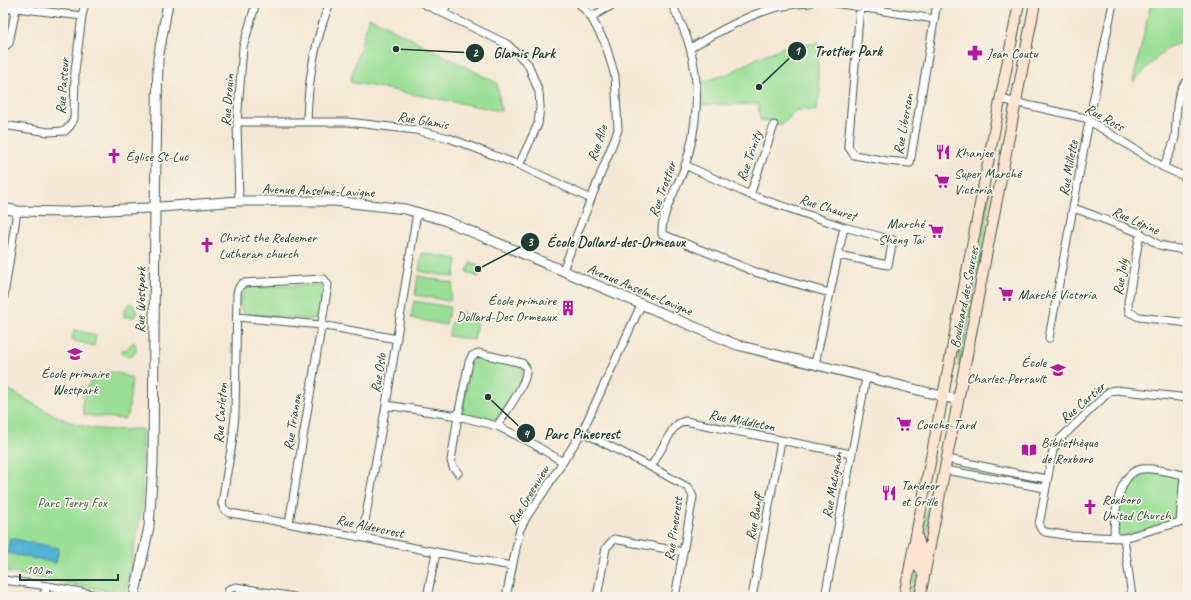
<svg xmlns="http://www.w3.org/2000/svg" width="1191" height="600" viewBox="0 0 1191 600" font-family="Caveat,sans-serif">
<rect width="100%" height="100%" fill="#f7f3e8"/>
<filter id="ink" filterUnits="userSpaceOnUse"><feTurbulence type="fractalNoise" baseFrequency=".025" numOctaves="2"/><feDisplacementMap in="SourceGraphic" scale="8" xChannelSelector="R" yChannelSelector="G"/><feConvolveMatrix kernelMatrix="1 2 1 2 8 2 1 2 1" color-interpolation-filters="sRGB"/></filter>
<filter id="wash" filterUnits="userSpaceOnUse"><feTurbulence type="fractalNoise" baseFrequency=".012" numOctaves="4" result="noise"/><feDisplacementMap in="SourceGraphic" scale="16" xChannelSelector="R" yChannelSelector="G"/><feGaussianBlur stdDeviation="0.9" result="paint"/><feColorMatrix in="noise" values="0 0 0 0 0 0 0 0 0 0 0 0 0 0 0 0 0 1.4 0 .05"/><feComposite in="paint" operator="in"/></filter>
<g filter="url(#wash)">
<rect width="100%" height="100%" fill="#f4e8d4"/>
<path fill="#9bdf97" stroke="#5d8e66" d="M1151,3H1188V41L1168,47L1133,82Z
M13,11L7,38L3,43V13Z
M369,17L497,83L501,111L350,82Z
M818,43V76L820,92L816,111L796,110L781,126L773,121L760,120L758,104L699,105V83L728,74L759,57L784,47Z
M989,191L990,192L983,246L960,366H958L960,341Z
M422,253L457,259L454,277L419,271Z
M471,262L482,267L478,277L467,272Z
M418,276L453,283L450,301L415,295Z
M319,285L324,291L319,316L315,320L247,314C245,313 243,312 242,311C237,305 241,290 248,287Z
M414,301L450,307L446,325L411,318Z
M130,303L133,304L137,313L135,317H124V311Z
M461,312L477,321L474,340L449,336C451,324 450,318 461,312Z
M74,330L96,335L94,346L72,340Z
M133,342L135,343L136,351L134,354L128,356L123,355L121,352L122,350L127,349Z
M479,356L521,367L523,372L521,381L498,420L462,414L471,364L474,359Z
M112,372L122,374L132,379L128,415L124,419L84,415C78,394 89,375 112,372Z
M3,386C31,402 60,422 92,428C107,431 127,429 142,429V508L125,594L3,571Z
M1138,470L1182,475L1180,522L1114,538L1121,492Z
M931,489H932L928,526L924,550L922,537Z
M915,571L919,576L914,597H910Z"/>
<path fill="#52b1d1" stroke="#387782" d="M10,538L59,548L56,563L7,553Z"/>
</g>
<g filter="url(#ink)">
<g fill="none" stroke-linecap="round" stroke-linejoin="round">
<g stroke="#3f574c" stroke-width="9">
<path id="minor" d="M422,3L507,44L528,64L539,92L540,107L538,124L519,165
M671,3C679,18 686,32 690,48C701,86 697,129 685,166C678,187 661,212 662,234L758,273L830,293
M835,3L934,19
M860,7L848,146L854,155L887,161L910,163L937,3
M3,10L16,8L82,16
M443,13L448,3
M591,17L616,3
M3,48L9,43L16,8
M690,48C729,26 764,4 810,3
M1000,99L1085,118L1163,167L1188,178
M237,122H348L416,130L449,138L519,165L591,199
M307,122C308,80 314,42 330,3
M3,125L49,132L65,131L70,126L74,119L75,71L82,16L85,3
M685,165L750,195L844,227L893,240L888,265L838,255
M1163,167C1168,157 1173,148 1175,137C1177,123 1174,89 1188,81
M750,195L774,125
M239,201L237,122L243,47L256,3
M1074,208L1140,233L1159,245L1188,251
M1140,233L1128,302L1129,312L1139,317L1188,323
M563,270L618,130L615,76L605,43L591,17L579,3
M3,302L17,211
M237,317L321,325L397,339
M1049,338L1087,132L1113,3
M815,364L844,227
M1188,398L1116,390L1110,391L1061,438L1053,450L1039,525L1041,529L1045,532L1071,536L1124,538L1180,522L1188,523
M386,405L458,416L497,426L530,442L563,462
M582,432L651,467L689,488L693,497L675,597
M948,459L1010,472L1047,479
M651,467L673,429L678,424L685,421L851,454
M945,470L1045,488
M458,473L453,467L451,461L458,416L469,362L472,356L478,353L522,363C525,366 527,368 526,372C526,385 505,413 497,426
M289,523L328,285L324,279L243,283L239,287L237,293L235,415L232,444L226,478L222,504L224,509L230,513C325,529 418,550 512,566
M362,537L386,405L417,212
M1114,538C1114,518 1117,472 1142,469C1155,467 1171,473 1184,475L1180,522
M1124,538L1132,597
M3,580L48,586L107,597
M42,597L48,586
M227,597L229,589L236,587L294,597
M427,597L436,553
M506,597L520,529L527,516L543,493L582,432L641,305
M597,597L606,548L614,539L683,552
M752,597L781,441
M825,597L866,378"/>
</g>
<g stroke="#3f574c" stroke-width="11">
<path id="tertiary" d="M3,208L17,211L65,212L147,208L239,201H334L405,209L444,220L737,345L958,400
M134,597L149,527L153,464L155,208L158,59L168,3"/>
</g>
<g stroke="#3f574c" stroke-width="12">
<path id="secondary" d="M917,536L921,549L919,568L924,574
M904,597L1019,3
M920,597L1035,3"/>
</g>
<use href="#minor" stroke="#fff" stroke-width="7"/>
<use href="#tertiary" stroke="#fff" stroke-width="9"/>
<use href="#secondary" stroke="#fde4d1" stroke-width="10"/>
</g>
</g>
<defs>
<g id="pharmacy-bare" transform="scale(1.2)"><path d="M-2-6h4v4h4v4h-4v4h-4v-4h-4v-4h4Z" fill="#b5179e" stroke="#f7f3e8" stroke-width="2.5" paint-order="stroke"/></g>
<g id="restaurant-bare" transform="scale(1.2)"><path d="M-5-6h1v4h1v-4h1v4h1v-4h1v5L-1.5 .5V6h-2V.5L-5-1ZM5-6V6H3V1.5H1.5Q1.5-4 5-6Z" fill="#b5179e" stroke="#f7f3e8" stroke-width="2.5" paint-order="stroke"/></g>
<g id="church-bare" transform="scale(1.2)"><path d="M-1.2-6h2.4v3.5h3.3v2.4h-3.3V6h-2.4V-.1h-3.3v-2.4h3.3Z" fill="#b5179e" stroke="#f7f3e8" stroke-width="2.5" paint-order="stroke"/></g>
<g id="supermarket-bare" transform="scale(1.2)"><path d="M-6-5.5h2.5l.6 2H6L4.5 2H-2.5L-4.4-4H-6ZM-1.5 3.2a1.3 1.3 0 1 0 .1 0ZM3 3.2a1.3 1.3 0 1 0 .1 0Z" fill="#b5179e" stroke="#f7f3e8" stroke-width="2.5" paint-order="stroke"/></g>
<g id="building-bare" transform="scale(1.2)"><path d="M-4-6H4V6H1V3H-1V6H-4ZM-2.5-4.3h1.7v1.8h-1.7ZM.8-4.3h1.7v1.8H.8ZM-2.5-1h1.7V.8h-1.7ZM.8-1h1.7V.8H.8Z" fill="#b5179e" stroke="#f7f3e8" stroke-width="2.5" paint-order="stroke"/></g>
<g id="school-bare" transform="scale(1.2)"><path d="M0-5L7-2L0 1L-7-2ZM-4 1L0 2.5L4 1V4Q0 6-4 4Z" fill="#b5179e" stroke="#f7f3e8" stroke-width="2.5" paint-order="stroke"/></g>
<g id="library-bare" transform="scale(1.2)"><path d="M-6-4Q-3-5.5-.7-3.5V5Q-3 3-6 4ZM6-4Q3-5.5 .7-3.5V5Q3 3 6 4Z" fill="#b5179e" stroke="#f7f3e8" stroke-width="2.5" paint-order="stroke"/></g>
</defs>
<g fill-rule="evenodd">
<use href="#pharmacy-bare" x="975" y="53"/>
<use href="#restaurant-bare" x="943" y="152"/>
<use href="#church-bare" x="114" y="156"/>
<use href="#supermarket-bare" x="942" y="181"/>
<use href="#supermarket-bare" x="936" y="231"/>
<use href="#church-bare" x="207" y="245"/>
<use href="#supermarket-bare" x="1006" y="294"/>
<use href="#building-bare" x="568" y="308"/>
<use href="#school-bare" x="75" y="354"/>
<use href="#school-bare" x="1058" y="370"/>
<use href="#supermarket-bare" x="904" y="424"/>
<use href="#library-bare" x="1029" y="450"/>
<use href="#restaurant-bare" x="889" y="493"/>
<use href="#church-bare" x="1090" y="507"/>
</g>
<g text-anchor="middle" stroke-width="3.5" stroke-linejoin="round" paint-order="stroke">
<g font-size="14" fill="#1f3d34" stroke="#f7f3e8" text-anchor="start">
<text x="987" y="58">Jean Coutu</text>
<text x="955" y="157">Khanjee</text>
<text x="126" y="161">Église St-Luc</text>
<text x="954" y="178">Super Marché<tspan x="954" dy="16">Victoria</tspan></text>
<text x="924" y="228" text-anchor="end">Marché<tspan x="924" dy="16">Sheng Tai</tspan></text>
<text x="219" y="242">Christ the Redeemer<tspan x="219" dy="16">Lutheran church</tspan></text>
<text x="1018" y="299">Marché Victoria</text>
<text x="556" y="305" text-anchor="end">École primaire<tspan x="556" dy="16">Dollard-Des Ormeaux</tspan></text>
<text x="1046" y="367" text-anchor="end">École<tspan x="1046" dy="16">Charles-Perrault</tspan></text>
<text x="75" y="378" text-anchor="middle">École primaire<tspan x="75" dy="16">Westpark</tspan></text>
<text x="916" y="429">Couche-Tard</text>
<text x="1041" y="447">Bibliothèque<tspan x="1041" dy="16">de Roxboro</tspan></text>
<text x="901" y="490">Tandoor<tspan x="901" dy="16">et Grille</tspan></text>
<text x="1102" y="504">Roxboro<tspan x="1102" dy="16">United Church</tspan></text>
</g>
<g font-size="14" fill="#1f3d34" stroke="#f7f3e8">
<text transform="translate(62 86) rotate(-86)" y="5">Rue Pasteur</text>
<text transform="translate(227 100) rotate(-86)" y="5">Rue Drouin</text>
<text transform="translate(1105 117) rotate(29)" y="5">Rue Ross</text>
<text transform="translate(423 120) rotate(10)" y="5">Rue Glamis</text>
<text transform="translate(903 124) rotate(-80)" y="5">Rue Libersan</text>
<text transform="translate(597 143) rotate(-71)" y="5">Rue Alie</text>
<text transform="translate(749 156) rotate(-71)" y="5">Rue Trinity</text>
<text transform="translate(1068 168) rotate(-80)" y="5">Rue Millette</text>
<text transform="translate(662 189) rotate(-70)" y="5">Rue Trottier</text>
<text transform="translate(318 190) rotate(2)" y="5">Avenue Anselme-Lavigne</text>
<text transform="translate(828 207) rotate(18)" y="5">Rue Chauret</text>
<text transform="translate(1136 220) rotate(24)" y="5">Rue Lépine</text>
<text transform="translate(1120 277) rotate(-81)" y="5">Rue Joly</text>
<text transform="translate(640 289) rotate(23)" y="5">Avenue Anselme-Lavigne</text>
<text transform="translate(964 297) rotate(-79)" y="5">Boulevard des Sources</text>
<text transform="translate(140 300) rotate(-89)" y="5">Rue Westpark</text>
<text transform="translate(378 373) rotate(-81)" y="5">Rue Oslo</text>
<text transform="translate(1082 402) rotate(-41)" y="5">Rue Cartier</text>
<text transform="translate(220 413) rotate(-86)" y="5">Rue Carleton</text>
<text transform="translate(742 420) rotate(11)" y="5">Rue Middleton</text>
<text transform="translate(292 422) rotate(-81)" y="5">Rue Trianon</text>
<text transform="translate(832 485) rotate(-80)" y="5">Rue Matignan</text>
<text transform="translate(528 495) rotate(-59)" y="5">Rue Greenview</text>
<text transform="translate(754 517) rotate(-79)" y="5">Rue Banff</text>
<text transform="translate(370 526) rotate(12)" y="5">Rue Aldercrest</text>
<text transform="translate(673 529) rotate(-82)" y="5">Rue Pinecrest</text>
</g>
<g font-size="14" fill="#385d48" stroke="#f7f3e8">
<text x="72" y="507">Parc Terry Fox</text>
</g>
</g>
<path fill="none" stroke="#1f3d34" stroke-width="1.5" d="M759 87L797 51M396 49L475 53M478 269L530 242M488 397L526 433"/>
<g fill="#1f3d34" stroke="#f7f3e8" stroke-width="1.5">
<circle cx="759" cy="87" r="4"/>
<circle cx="396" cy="49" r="4"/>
<circle cx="478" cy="269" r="4"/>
<circle cx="488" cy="397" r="4"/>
<circle cx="797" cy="51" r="10"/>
<circle cx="475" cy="53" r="10"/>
<circle cx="530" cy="242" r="10"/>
<circle cx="526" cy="433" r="10"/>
</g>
<g font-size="12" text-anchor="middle" font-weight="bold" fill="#fff">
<text x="797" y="55">1</text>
<text x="475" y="57">2</text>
<text x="530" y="246">3</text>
<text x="526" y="438">4</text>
</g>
<g font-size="15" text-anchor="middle" font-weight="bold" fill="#1f3d34" stroke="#f7f3e8" stroke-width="3.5" stroke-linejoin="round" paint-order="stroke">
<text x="848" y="56">Trottier Park</text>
<text x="524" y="58">Glamis Park</text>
<text x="616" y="247">École Dollard-des-Ormeaux</text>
<text x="582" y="439">Parc Pinecrest</text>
</g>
<rect width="1191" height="600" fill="none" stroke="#f7f3e8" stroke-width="16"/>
<path d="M20 574v6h98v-6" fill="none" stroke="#1f3d34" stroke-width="2"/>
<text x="26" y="574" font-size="12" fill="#1f3d34" stroke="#f7f3e8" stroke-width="3" paint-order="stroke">100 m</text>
</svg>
